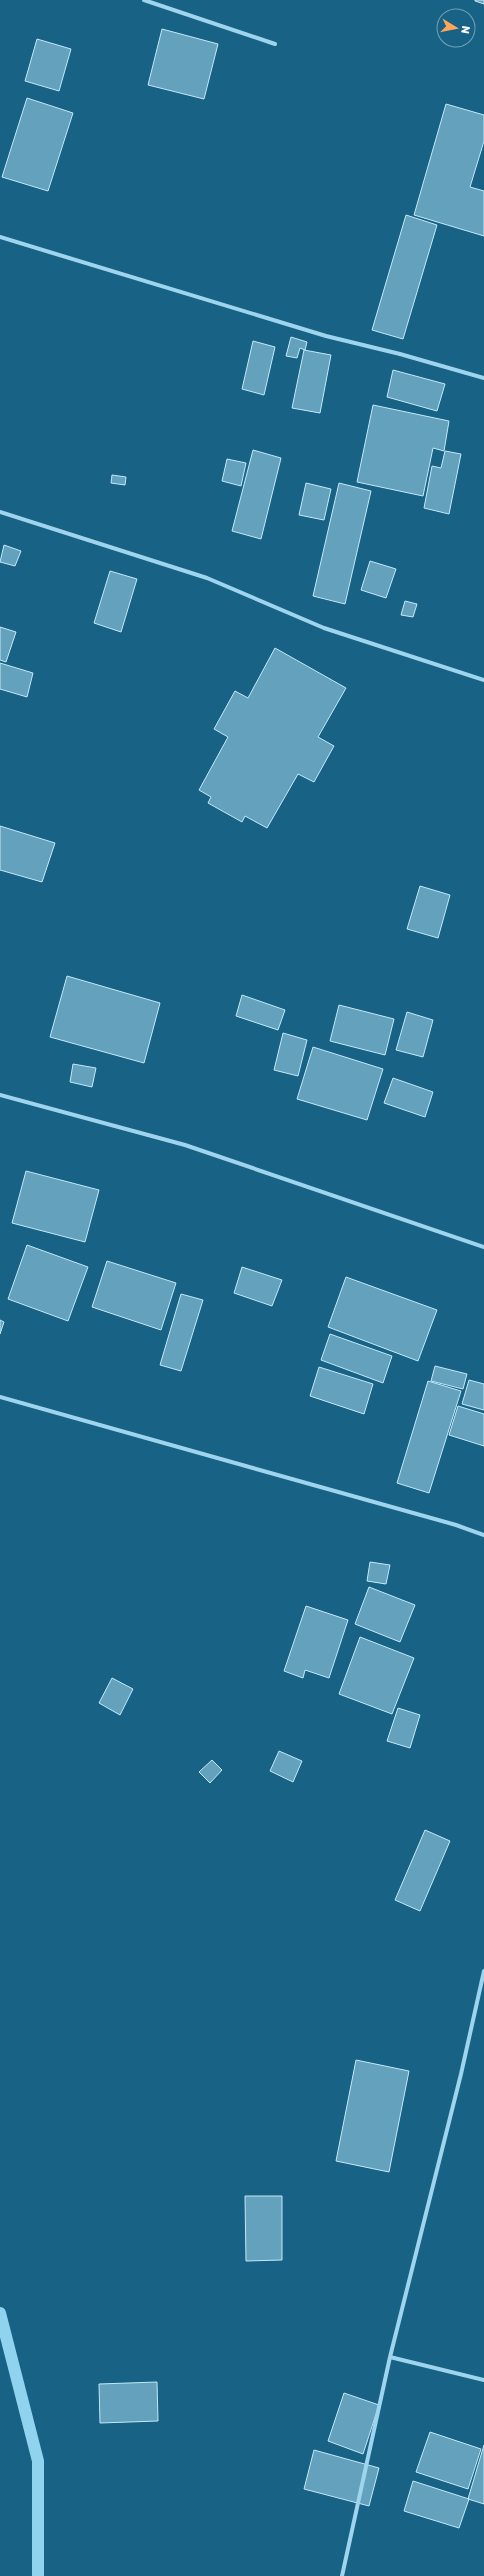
<svg xmlns="http://www.w3.org/2000/svg" width="484" height="2576" viewBox="0 0 484 2576" font-family="Rubik,sans-serif">
<rect width="100%" height="100%" fill="#186285"/>
<g fill="none" stroke-linecap="round" stroke-linejoin="round">
<path stroke="#90d3ef" stroke-width="12" d="M0,2313L38,2461V2576"/>
</g>
<path fill="#63a1bd" stroke="#c3e9f9" d="M475,0H484V4L475,1Z
M162,29L218,44L204,99L148,85Z
M37,39L71,49L59,91L25,81Z
M27,98L73,113L48,191L2,177Z
M446,104L484,115V141L470,187L484,191V236L414,215Z
M406,215L437,225L403,339L372,330Z
M291,337L307,342L305,350L300,348L297,358L286,356Z
M253,341L275,347L264,395L242,389Z
M304,350L331,355L320,413L292,408Z
M393,370L445,384L437,411L387,397Z
M373,405L449,421L444,451L433,448L423,496L357,482Z
M253,450L281,458L261,539L232,531Z
M445,451L461,454L449,514L424,508L432,466L441,468Z
M227,459L246,463L241,486L222,481Z
M112,475L126,477L125,485L111,483Z
M306,483L331,489L324,520L299,515Z
M339,483L371,491L345,604L313,596Z
M4,545L21,551L15,566L0,562Z
M370,561L396,569L386,598L361,590Z
M110,571L137,579L121,632L94,623Z
M405,601L417,604L413,617L401,615Z
M0,627L16,632L6,662L0,660Z
M275,648L346,688L318,737L334,746L314,782L298,774L267,828L245,816L242,822L208,803L211,797L199,790L228,737L214,729L235,691L248,698Z
M0,663L33,673L27,697L0,689Z
M0,826L55,843L42,882L0,870Z
M420,886L450,895L438,938L407,929Z
M67,976L160,1003L144,1063L50,1037Z
M242,995L285,1010L278,1030L236,1016Z
M339,1005L394,1019L385,1055L330,1041Z
M407,1012L433,1020L423,1057L396,1050Z
M283,1033L307,1040L298,1076L274,1070Z
M313,1047L383,1069L367,1120L297,1099Z
M73,1064L96,1068L92,1087L70,1082Z
M393,1078L433,1092L425,1117L384,1103Z
M26,1171L99,1190L85,1242L12,1223Z
M27,1245L88,1267L68,1321L8,1299Z
M107,1261L176,1283L161,1330L92,1307Z
M242,1267L282,1280L272,1306L234,1293Z
M346,1277L437,1310L418,1361L328,1327Z
M181,1294L203,1300L181,1371L160,1365Z
M0,1320L4,1322L0,1334Z
M330,1334L392,1356L383,1383L321,1360Z
M435,1366L467,1374L463,1389L431,1381Z
M319,1367L373,1384L364,1414L310,1396Z
M469,1380L484,1384V1410L462,1404Z
M428,1381L461,1391L429,1493L397,1483Z
M458,1406L484,1414V1446L449,1435Z
M370,1562L390,1565L386,1584L367,1581Z
M369,1587L415,1605L400,1642L355,1624Z
M306,1606L348,1620L329,1678L305,1670L303,1678L284,1671Z
M360,1637L414,1658L392,1714L339,1694Z
M112,1678L133,1689L120,1715L99,1703Z
M398,1708L420,1715L410,1748L387,1741Z
M279,1751L302,1761L293,1782L270,1771Z
M212,1760L222,1770L210,1783L199,1772Z
M425,1830L450,1841L420,1911L395,1900Z
M356,2060L409,2071L389,2172L336,2161Z
M245,2196H282V2260L246,2261Z
M157,2382L158,2421L100,2423L99,2384Z
M344,2393L379,2405L363,2454L328,2441Z
M430,2432L481,2449L468,2489L416,2472Z
M484,2445V2504L468,2499Z
M314,2450L379,2468L369,2506L304,2489Z
M413,2481L469,2499L459,2528L404,2511Z"/>
<g fill="none" stroke-linecap="round" stroke-linejoin="round">
<path stroke="#9ed4ed" stroke-width="4" d="M144,0L275,44
M0,237L326,336L400,354L484,378
M0,512L207,578L324,628L484,680
M0,1095L185,1145L484,1247
M0,1397L456,1525L484,1535
M390,2357L484,2380
M342,2576L390,2357L461,2074L484,1971"/>
</g>
<g transform="translate(456 28) rotate(100)"><circle r="19" fill="#186285" stroke="#74a1b6"/>
<path d="M0-3L7 15L0 10L-7 15Z" fill="#ffa759"/>
<text y="-6" font-size="11" font-weight="bold" text-anchor="middle" fill="#ffffff">N</text>
</g>
</svg>
